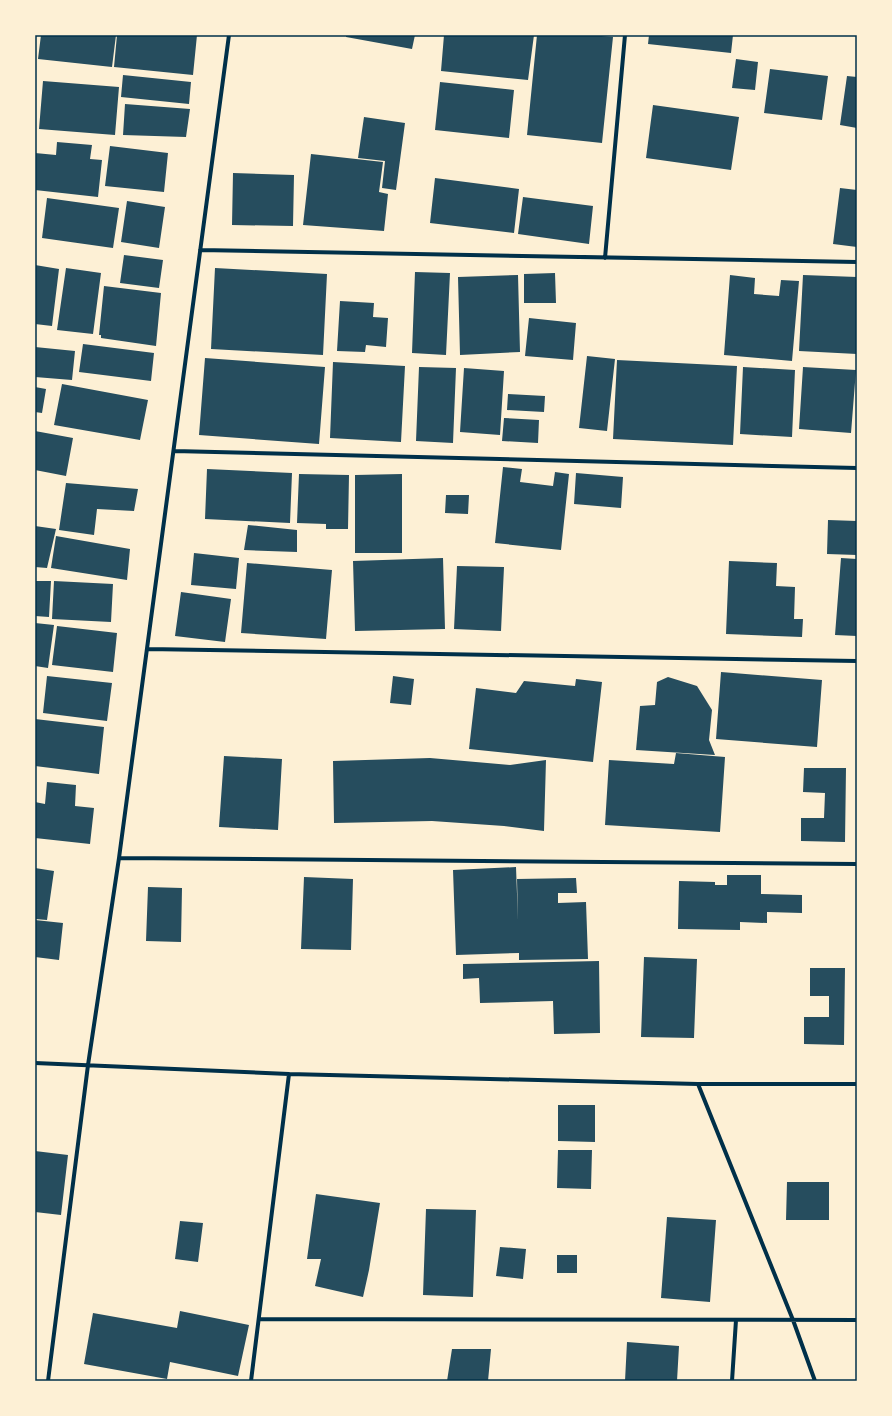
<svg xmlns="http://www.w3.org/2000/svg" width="892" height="1416" viewBox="0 0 892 1416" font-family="Figtree,sans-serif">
<rect width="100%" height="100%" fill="#fdf0d5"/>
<path fill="#264d5e" d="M41,35H116L112,67L38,59Z
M117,35H197L193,75L114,67Z
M346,35H415L412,49L346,37Z
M444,35H534L528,80L441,71Z
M537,35H590L613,37L602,143L527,135Z
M649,35H733L731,53L648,44Z
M736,59L758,62L755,90L732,88Z
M770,69L828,76L822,120L764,113Z
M123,75L191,82L189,104L121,97Z
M847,76L857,77V128L840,125Z
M43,81L119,87L115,135L39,129Z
M440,82L514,90L509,138L435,130Z
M125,104L190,109L186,137L123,135Z
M653,105L739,117L731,170L646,158Z
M364,117L405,123L396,190L382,188L385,161L358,158Z
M57,142L92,145L90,159L102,160L98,197L35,190V153L56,155Z
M110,146L168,153L164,192L105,186Z
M311,154L383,162L379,192L388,194L384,231L303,225Z
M233,173L294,175L293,226L232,225Z
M435,178L519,189L514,233L430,223Z
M840,188L857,190V247L833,244Z
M523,197L593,206L589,244L518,234Z
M47,198L119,208L113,248L42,238Z
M127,201L165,207L159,248L121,242Z
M124,255L163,260L159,288L120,283Z
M35,265L59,269L52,326L35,324Z
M66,268L101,273L93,334L57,330Z
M215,268L327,274L323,355L211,349Z
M415,272L450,273L446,355L412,353Z
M555,273L556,303H524V274Z
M518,275L520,352L460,355L458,277Z
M730,275L755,278L754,294L779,296L781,280L799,281L792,361L724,355Z
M803,275L857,277V354L799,351Z
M104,286L161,293L156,346L101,338V335H99Z
M340,301L374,303L373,317L388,318L386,347L366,345L365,352L337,351Z
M529,318L576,323L573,360L525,356Z
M83,344L154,353L151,381L79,372Z
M35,347L75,351L72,380L35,377Z
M587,356L615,359L607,431L579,428Z
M205,358L325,367L319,444L199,435Z
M617,360L737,366L733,445L613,439Z
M333,362L405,366L401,442L330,438Z
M419,367L456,368L453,443L416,441Z
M743,367L795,370L792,437L740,434Z
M803,367L856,370L851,433L799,429Z
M464,368L504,371L500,435L460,432Z
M62,384L148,400L140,440L54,425Z
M35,387L46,389L42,413L35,412Z
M508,394L545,396L544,412L507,410Z
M504,418L539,420L538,443L502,441Z
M35,431L73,438L66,476L35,470Z
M503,467L522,469L520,482L553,486L555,472L569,474L561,550L495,543Z
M207,469L292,473L290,523L205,519Z
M576,473L623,477L621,508L574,504Z
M299,474L349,475L348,529H326V524L297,523Z
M402,474V553H355V475Z
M66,483L138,489L134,511L97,509L94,535L59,530Z
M446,495H469L468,514L445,513Z
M828,520L857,521V555L827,554Z
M248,525L297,530V552L244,550Z
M35,526L56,529L47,568L35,567Z
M56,536L130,549L127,580L51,568Z
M194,553L239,558L236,589L191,585Z
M443,558L445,629L355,631L353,561Z
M841,558L857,559V636L835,635Z
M729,561L777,563L776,586L795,587L794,619H803L802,637L726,634Z
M247,563L332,570L326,639L241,633Z
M457,566L504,567L501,631L454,629Z
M35,581H51L49,617L35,616Z
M54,581L113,584L111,622L52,619Z
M181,592L231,599L225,642L175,636Z
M35,623L54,625L48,668L35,666Z
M57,626L117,633L113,672L52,665Z
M721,672L822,680L817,747L716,739Z
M47,676L112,683L107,721L43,713Z
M393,676L414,679L411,705L390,703Z
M668,677L697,686L712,710L709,740L715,755L636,750L640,706L655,705L657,682Z
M576,679L602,682L593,762L469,749L476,688L516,693L524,681L575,686Z
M35,719L104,727L99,774L35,766Z
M676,753L725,757L720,832L605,825L609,760L674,764Z
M224,756L282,759L278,830L219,827Z
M430,758L510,765L546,760L544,831L504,826L432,821L334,823L333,761Z
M804,768H846L845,842L801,841V818H824L825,793L803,792Z
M47,782L76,785L75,806L94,808L90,844L35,838V802L45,804Z
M516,867L518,921L517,879L576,878L577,893H558V903L586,902L588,959L519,960V953L456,955L453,870Z
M35,868L54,871L47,920L35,919Z
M727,875H761V894L802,895V913L767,912V923L740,922V930L678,929L679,881L715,882V885H727Z
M304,877L353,879L351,950L301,949Z
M148,887L182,888L181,942L146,941Z
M35,920L63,923L59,960L35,957Z
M644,957L697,959L694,1038L641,1037Z
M599,961L600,1033L554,1034L553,1001L480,1003L479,978L463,979V964Z
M810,968H845L844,1045L804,1044V1017H829V996H810Z
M558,1105H595V1142L558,1141Z
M558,1150H592L591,1189L557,1188Z
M35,1151L68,1155L61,1215L35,1212Z
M787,1182H829V1220H786Z
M316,1194L380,1203L369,1270L363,1297L315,1286L321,1259H307Z
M426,1209L476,1210L473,1297L423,1295Z
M667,1217L716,1220L710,1302L661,1298Z
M180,1221L203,1223L198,1262L175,1259Z
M500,1247L526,1249L523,1279L496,1276Z
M557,1255H577V1273H557Z
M180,1311L249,1325L238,1376L170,1362L167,1379L84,1364L93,1313L177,1328Z
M627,1342L679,1346L677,1381H625Z
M452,1349H491L488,1381H447Z"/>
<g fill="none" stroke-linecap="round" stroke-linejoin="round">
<path stroke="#003049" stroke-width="4" d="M200,250L857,262
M605,258L625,35
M174,451L857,468
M147,649L857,661
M119,858L857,864
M35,1063L289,1074L698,1084H857
M698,1084L793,1320L815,1381
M259,1319L857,1320
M48,1381L88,1065L119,858L229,35
M251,1381L289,1074
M732,1381L736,1320"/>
</g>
<rect width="892" height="1416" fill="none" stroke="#fdf0d5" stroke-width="72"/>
<rect x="36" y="36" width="820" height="1344" fill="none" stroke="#003049" stroke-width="1.5"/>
</svg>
